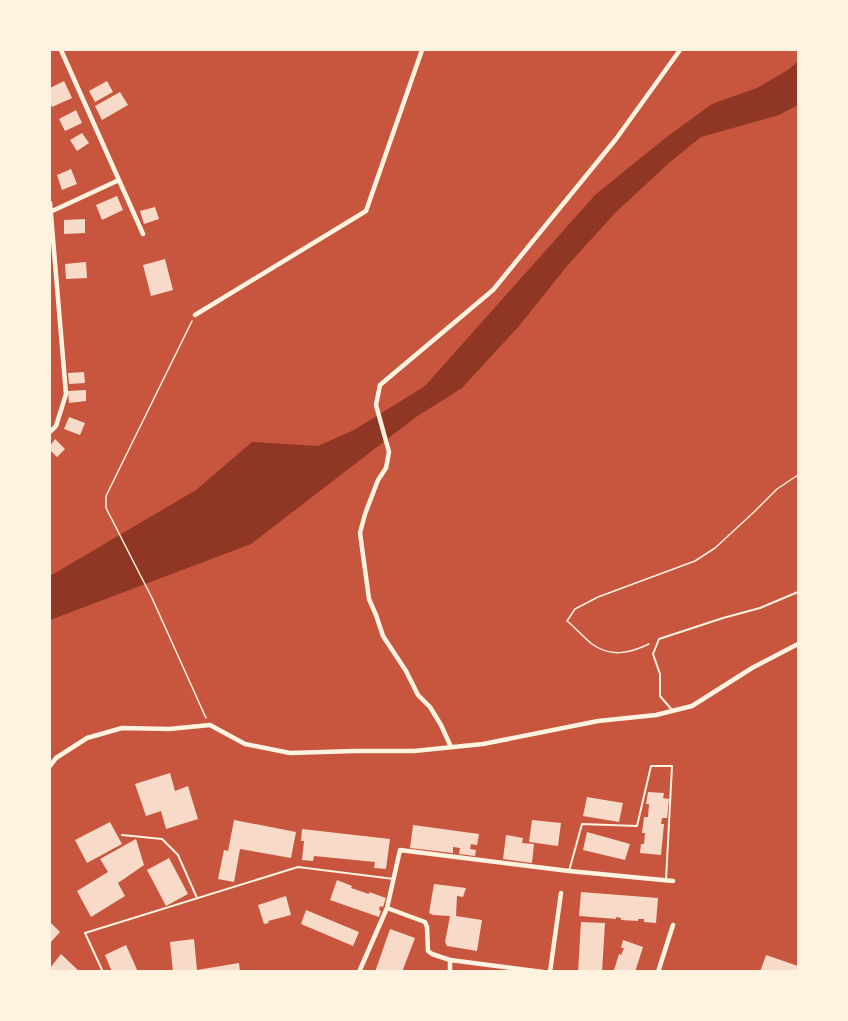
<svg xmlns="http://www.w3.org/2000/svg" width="848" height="1021" viewBox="0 0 848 1021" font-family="Karla,sans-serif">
<rect width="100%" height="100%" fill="#c8553d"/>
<path fill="#8f3625" d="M798,61V105L779,115L701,137L669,163L616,212L567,266L519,326L462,388L416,417L251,544L50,620V576L196,490L252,442L318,446L354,430L425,386L596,194L668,136L712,104L757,88L788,70Z"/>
<path fill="#f7dbc8" d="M64,81L72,98L52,107L50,102V88Z
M107,81L113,92L95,102L89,91Z
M120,92L128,105L102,120L95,106Z
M76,110L82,123L65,131L59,119Z
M82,133L89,143L77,151L70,140Z
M71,169L77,184L62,190L57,175Z
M117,196L123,210L102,220L96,205Z
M155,207L159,219L144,224L140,211Z
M85,219V233L64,234V220Z
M165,259L173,290L151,296L143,265Z
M86,262L87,278L66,279L65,264Z
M84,372L85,383L69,384L68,373Z
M86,390V401L69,403L68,391Z
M69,417L85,423L80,435L64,429Z
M55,439L65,449L57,457L50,450V446Z
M170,773L175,791L188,786L198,819L166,829L161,811L146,816L135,784Z
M648,792L664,793L663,798L669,799L667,818H662L661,824H664L661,855L640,853L641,844H644L645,833H642L644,817H648L649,804H646Z
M587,797L623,803L619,822L583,816Z
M234,820L296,832L291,858L240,849L234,882L218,879L224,850L228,851Z
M532,820L561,823L558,846L529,842Z
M110,822L122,844L87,863L75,840Z
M413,825L479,834L477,845L471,844L470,849L476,850L475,856L459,854L460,848L453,847V853L410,848Z
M302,829L390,839L386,869L374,868L375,862L314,856L313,861L302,860L304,841H301Z
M587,832L630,844L625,860L583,850Z
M506,835L523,838L522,843L534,844L532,863L503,859Z
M136,839L144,865L118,883L125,896L91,917L77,891L108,872L100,859Z
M169,858L188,894L166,906L147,870Z
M337,880L352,886L351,888L369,894V892L386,898L383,907L380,906L379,910L381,911L379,917L330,900Z
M434,884L466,888L463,897L457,896L456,916L482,920L477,951L447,946L445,942L450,916L433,915L429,913Z
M581,892L658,898L656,923L644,922V919H638V921L621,920V918L616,917V919L579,916Z
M286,896L291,915L268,921L269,923L264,924L258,905Z
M306,910L359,932L353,946L301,924Z
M50,922L60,932L50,943Z
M581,922L605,923L602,972H578Z
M390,929L415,938L402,972H375Z
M194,939L197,970L239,963L240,972H173L170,942Z
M623,940L643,947L635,972H615L616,970H614L619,954L621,955L624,948H621Z
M126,945L138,972H112L105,955Z
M61,954L80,972H50V968Z
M766,955L798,966V972H760Z"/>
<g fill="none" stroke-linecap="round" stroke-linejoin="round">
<path stroke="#fff3e0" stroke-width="1.5" d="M192,321L106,496V508L152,598L206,718
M649,644C630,653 611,658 592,644C583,637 576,628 567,621L575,609L598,597L695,561L715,548L754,512L777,489L798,475"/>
<path stroke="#fff3e0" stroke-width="2" d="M673,711L660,696V674L653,654L659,639L723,618L760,608L798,592
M122,835L162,839L178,855L197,898
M569,871L582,824L637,826L651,766H672L666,880
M103,972L85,933L298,867L394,879"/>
<path stroke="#fff3e0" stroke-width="4.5" d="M61,50L143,234
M50,203L66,394L56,426L50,432
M50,212L119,180
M195,315L366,211L422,50
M451,747L441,725L430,707L418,695L406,671L383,636L376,615L369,599L360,533L365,514L378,480L386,468L389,452L376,405L380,385L493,290L616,139L680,50
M50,766L56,758L87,738L122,728L169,729L210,725L245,744L290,753L355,751H414L483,744L598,721L656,715L692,706L752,668L798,644
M387,908L425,922L427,927L428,951L432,954L450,960V972
M450,960L543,972
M359,972L387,908L400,850L569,871L673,881
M550,972L561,893
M658,972L673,925"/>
</g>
<rect width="848" height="1021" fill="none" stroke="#fff3e0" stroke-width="102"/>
</svg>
